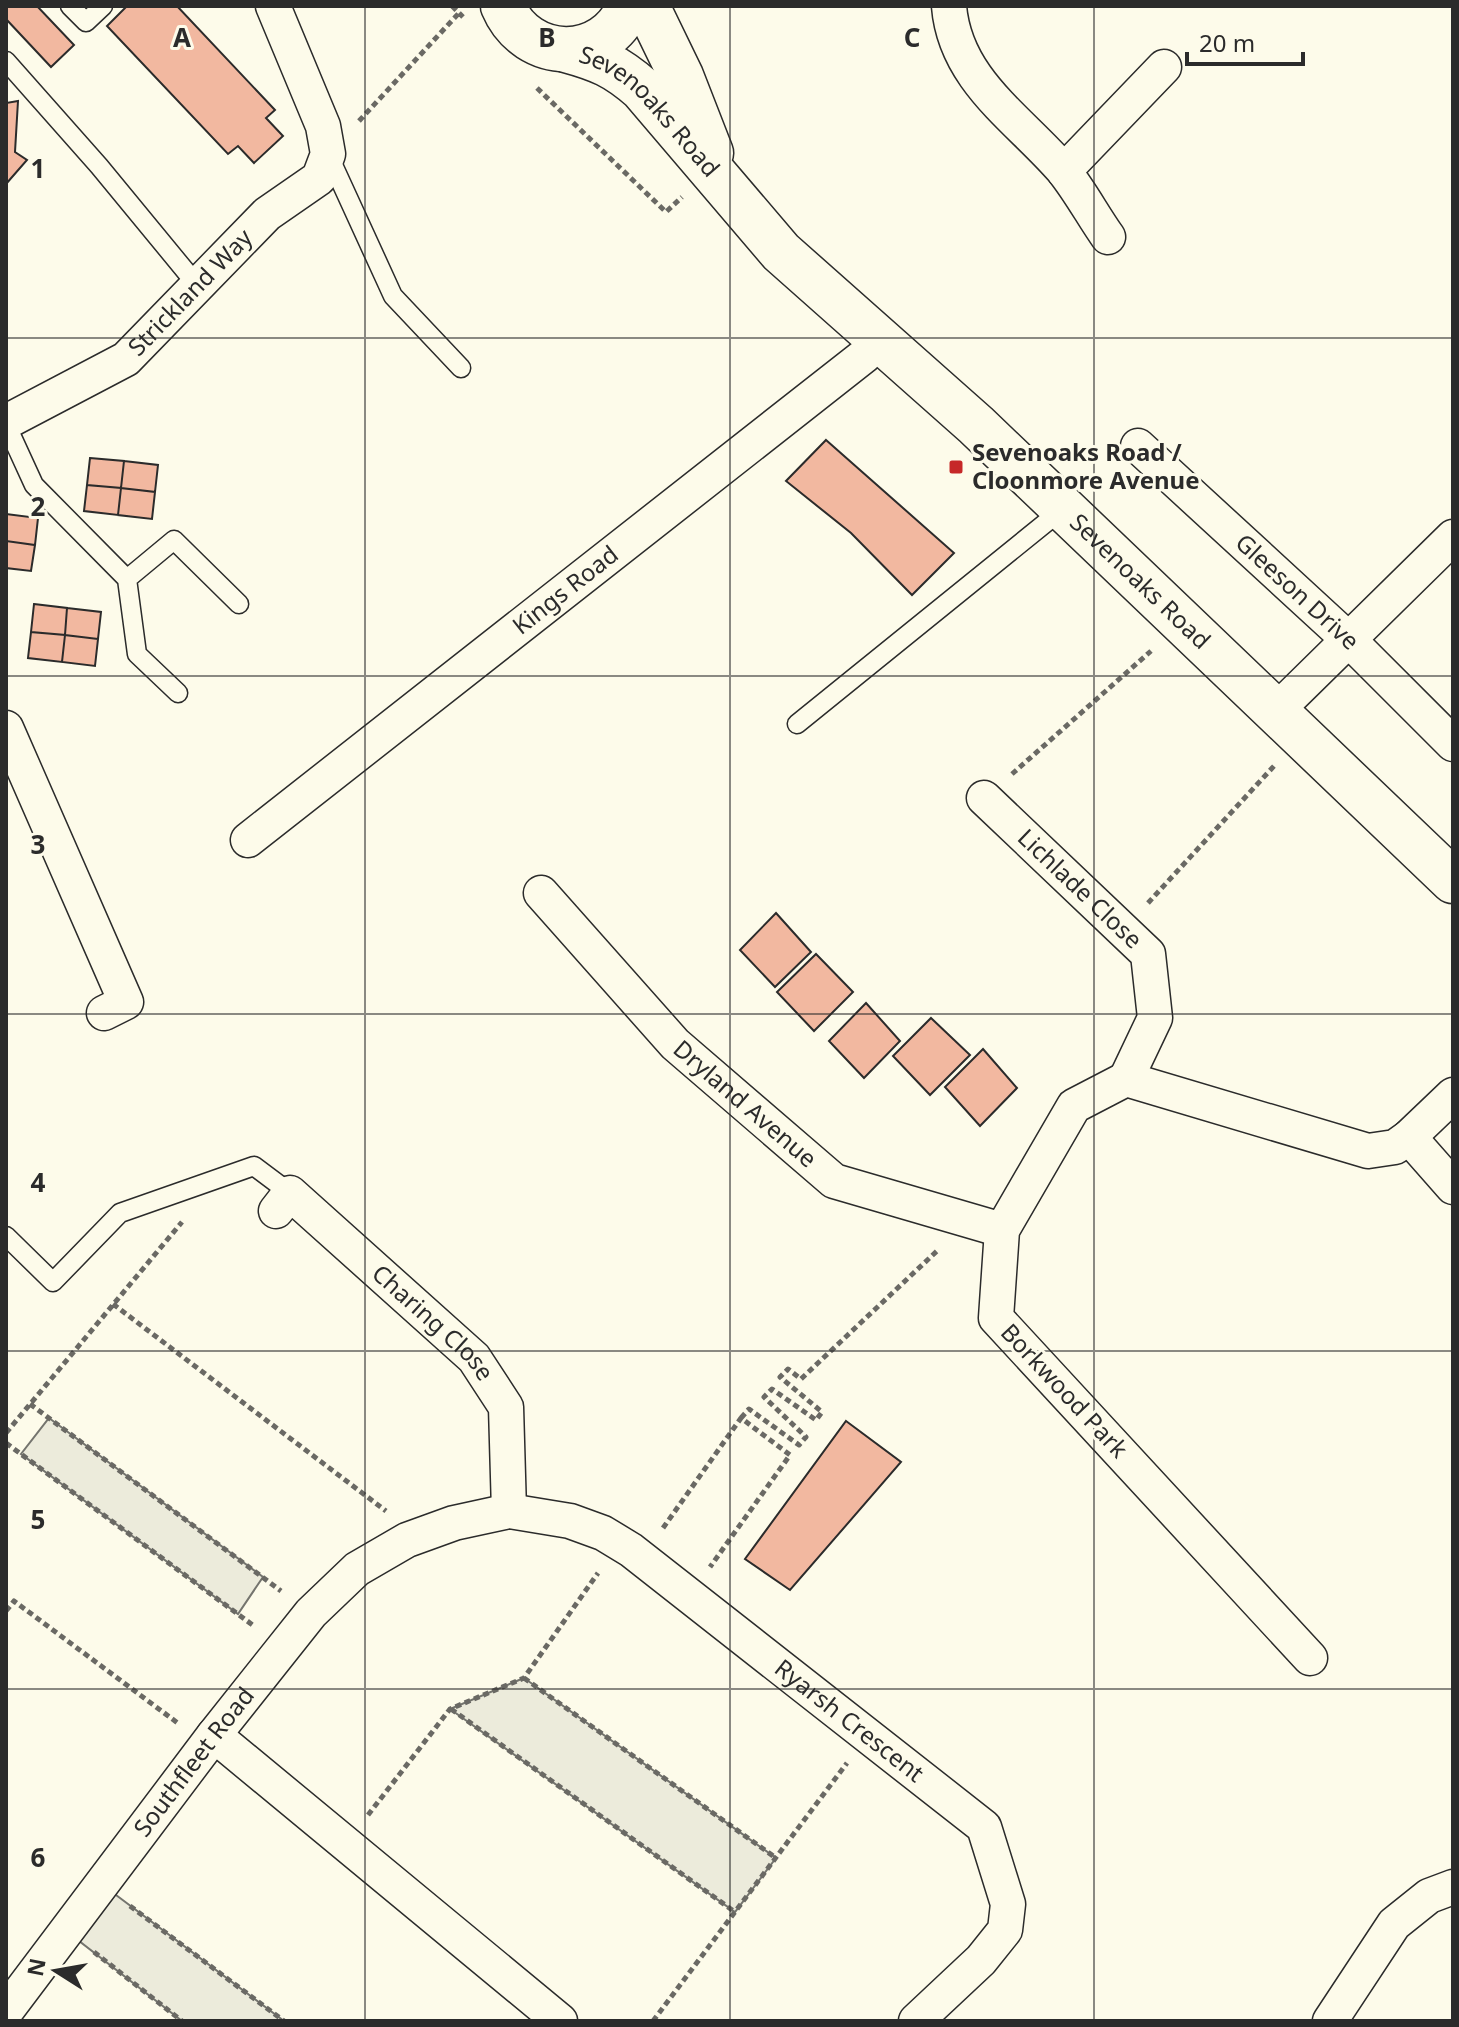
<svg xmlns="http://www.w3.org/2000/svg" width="1459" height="2027" viewBox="0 0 1459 2027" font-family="'Noto Sans',sans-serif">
<rect width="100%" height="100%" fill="#fdfbea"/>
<path fill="#ecebdb" stroke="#74746e" stroke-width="2" d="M49,1418L263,1577L238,1614L21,1454Z
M524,1678L776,1858L735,1912L450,1709Z
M100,1883L284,2021H182L65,1930Z"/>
<path fill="#f2b8a0" stroke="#2b2b2b" stroke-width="2" d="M6,6H37L74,45L51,67L6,19Z
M127,6H177L275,110L266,118L283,136L254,163L238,146L228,154L107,26Z
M18,101L15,152L27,160L6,184V103Z
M826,440L954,553L912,595L851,533L786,481Z
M90,458L124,461L121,488L87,485Z
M124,461L158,465L155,492L121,488Z
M87,485L121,488L118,515L84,511Z
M121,488L155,492L152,519L118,515Z
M6,514L38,518L35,545L6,541Z
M6,541L35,545L31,571L6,568Z
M34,604L67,608L65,635L31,632Z
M67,608L101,612L98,639L65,635Z
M31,632L65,635L62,662L28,658Z
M65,635L98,639L95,666L62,662Z
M776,913L811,952L775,987L740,950Z
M816,954L853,992L814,1031L777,992Z
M866,1003L900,1041L864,1078L829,1041Z
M931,1018L970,1055L930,1095L893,1056Z
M983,1049L1017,1088L980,1126L945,1087Z
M846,1421L901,1462L790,1590L745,1559Z"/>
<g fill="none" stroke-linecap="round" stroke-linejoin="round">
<g stroke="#2b2b2b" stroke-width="21">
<path id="service" d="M70,6L86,22L103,6
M6,61L99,166L197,285
M328,154L393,296L461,368
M6,424L34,485L127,579L137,654L178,693
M127,579L174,540L239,604
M797,724L1064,508
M6,1236L53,1282L120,1213L254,1166L290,1193"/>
</g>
<g stroke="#2b2b2b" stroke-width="37">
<g id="minor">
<path d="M949,6C955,80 1018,118 1063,170C1080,191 1093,216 1108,237"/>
<path d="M1064,171L1164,67"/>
<path id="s1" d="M6,422L126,359L267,214L319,178L328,154L323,126L273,6"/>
<path id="s2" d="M1138,446L1349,640L1453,744"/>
<path d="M1276,711L1453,537"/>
<path d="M6,728L126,1002L104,1013"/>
<path id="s3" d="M984,798L1148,954L1155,1018L1126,1079"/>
<path id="s4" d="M248,840L864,356L879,339"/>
<path id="s5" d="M541,893L675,1044L834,1181L1002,1230"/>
<path d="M1409,1137L1453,1187"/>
<path id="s6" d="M276,1211L290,1193L474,1358L506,1407L509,1511"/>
<path d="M1310,1658L996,1318L1002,1230L1074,1106L1126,1079L1368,1151L1395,1147L1409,1137L1453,1095"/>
<path d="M214,1735L560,2021"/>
<path id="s7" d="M6,2011L214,1735L311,1613L357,1569L407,1540L454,1523L509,1511L570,1521L603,1533L631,1550L984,1827L1008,1904L1005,1930L981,1960L916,2021"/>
<path d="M1330,2021L1394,1924L1429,1896L1453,1887"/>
</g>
</g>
<g stroke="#2b2b2b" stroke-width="47">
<g id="primary">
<path d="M503,6C527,63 605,64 629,6"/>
<path d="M647,6L681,76L711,153"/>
<path id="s8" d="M566,50C599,59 616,66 642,89L781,252L976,425L1453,881"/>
</g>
</g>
<path stroke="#6a6964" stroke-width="5" stroke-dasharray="6 4" stroke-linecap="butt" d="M452,6L463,17
M537,88L666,212L682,197
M359,121L459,13
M1012,774L1151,651
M1148,903L1274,766
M113,1304L386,1511
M30,1404L281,1591
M741,1418L749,1409L799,1445L806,1437L764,1397L772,1389L816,1420L822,1412L780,1377L788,1369L801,1379L938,1250
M6,1433L182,1222
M6,1443L254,1626
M663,1528L741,1418L790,1455L710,1567
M6,1611L14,1601L179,1724
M524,1678L776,1858
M451,1709L735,1912
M368,1815L450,1709L524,1678L598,1573
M130,1906L284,2021
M94,1952L182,2021
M653,2021L847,1763"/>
<use href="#service" stroke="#fdfbea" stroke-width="18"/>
<use href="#minor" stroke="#fdfbea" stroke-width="34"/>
<use href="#primary" stroke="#fdfbea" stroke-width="44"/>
</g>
<path fill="none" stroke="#2b2b2b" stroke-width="2" stroke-opacity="0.55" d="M365,6V2021M730,6V2021M1094,6V2021M6,338H1453M6,676H1453M6,1014H1453M6,1351H1453M6,1689H1453"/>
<rect fill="#c62828" stroke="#fdfbea" stroke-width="3" x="948" y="459" width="16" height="16" rx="4"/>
<g text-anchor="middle" stroke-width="6" stroke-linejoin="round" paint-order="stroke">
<g font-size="24" fill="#2b2b2b" stroke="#fdfbea">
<text dy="8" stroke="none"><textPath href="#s8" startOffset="106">Sevenoaks Road</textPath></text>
<text dy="8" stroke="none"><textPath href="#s1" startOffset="228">Strickland Way</textPath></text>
<text dy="8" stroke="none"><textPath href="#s8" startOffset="788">Sevenoaks Road</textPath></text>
<text dy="8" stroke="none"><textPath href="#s4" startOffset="404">Kings Road</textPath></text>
<text dy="8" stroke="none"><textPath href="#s2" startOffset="216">Gleeson Drive</textPath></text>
<text dy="8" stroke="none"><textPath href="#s3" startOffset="132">Lichlade Close</textPath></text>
<text dy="8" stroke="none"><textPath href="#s5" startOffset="294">Dryland Avenue</textPath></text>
<text dy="8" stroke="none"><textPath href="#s6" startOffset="216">Charing Close</textPath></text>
<text transform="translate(1064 1391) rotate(47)" y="8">Borkwood Park</text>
<text dy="8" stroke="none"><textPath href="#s7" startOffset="1136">Ryarsh Crescent</textPath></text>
<text dy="8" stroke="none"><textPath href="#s7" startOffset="312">Southfleet Road</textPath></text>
</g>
<g font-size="24" font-weight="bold" fill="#2b2b2b" stroke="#fdfbea" text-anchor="start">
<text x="972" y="461">Sevenoaks Road /<tspan x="972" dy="28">Cloonmore Avenue</tspan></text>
</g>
</g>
<g font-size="26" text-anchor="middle" font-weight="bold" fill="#2b2b2b" stroke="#fdfbea" stroke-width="6" stroke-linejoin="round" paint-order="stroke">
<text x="182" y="47">A</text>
<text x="547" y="47">B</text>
<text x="912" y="47">C</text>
<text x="38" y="178">1</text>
<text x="38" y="516">2</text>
<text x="38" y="854">3</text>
<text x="38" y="1192">4</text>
<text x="38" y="1529">5</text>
<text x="38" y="1867">6</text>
</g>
<rect width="1459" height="2027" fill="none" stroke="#2b2b2b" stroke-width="16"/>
<g transform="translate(56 1971) rotate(281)" stroke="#fdfbea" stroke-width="6" paint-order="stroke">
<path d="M0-6L14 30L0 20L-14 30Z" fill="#2b2b2b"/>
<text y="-12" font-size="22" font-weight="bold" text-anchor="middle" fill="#2b2b2b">N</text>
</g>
<path d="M1187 52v12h116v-12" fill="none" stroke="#2b2b2b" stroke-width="4"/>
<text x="1199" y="52" font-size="24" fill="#2b2b2b" stroke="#fdfbea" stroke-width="6" paint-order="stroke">20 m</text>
</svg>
